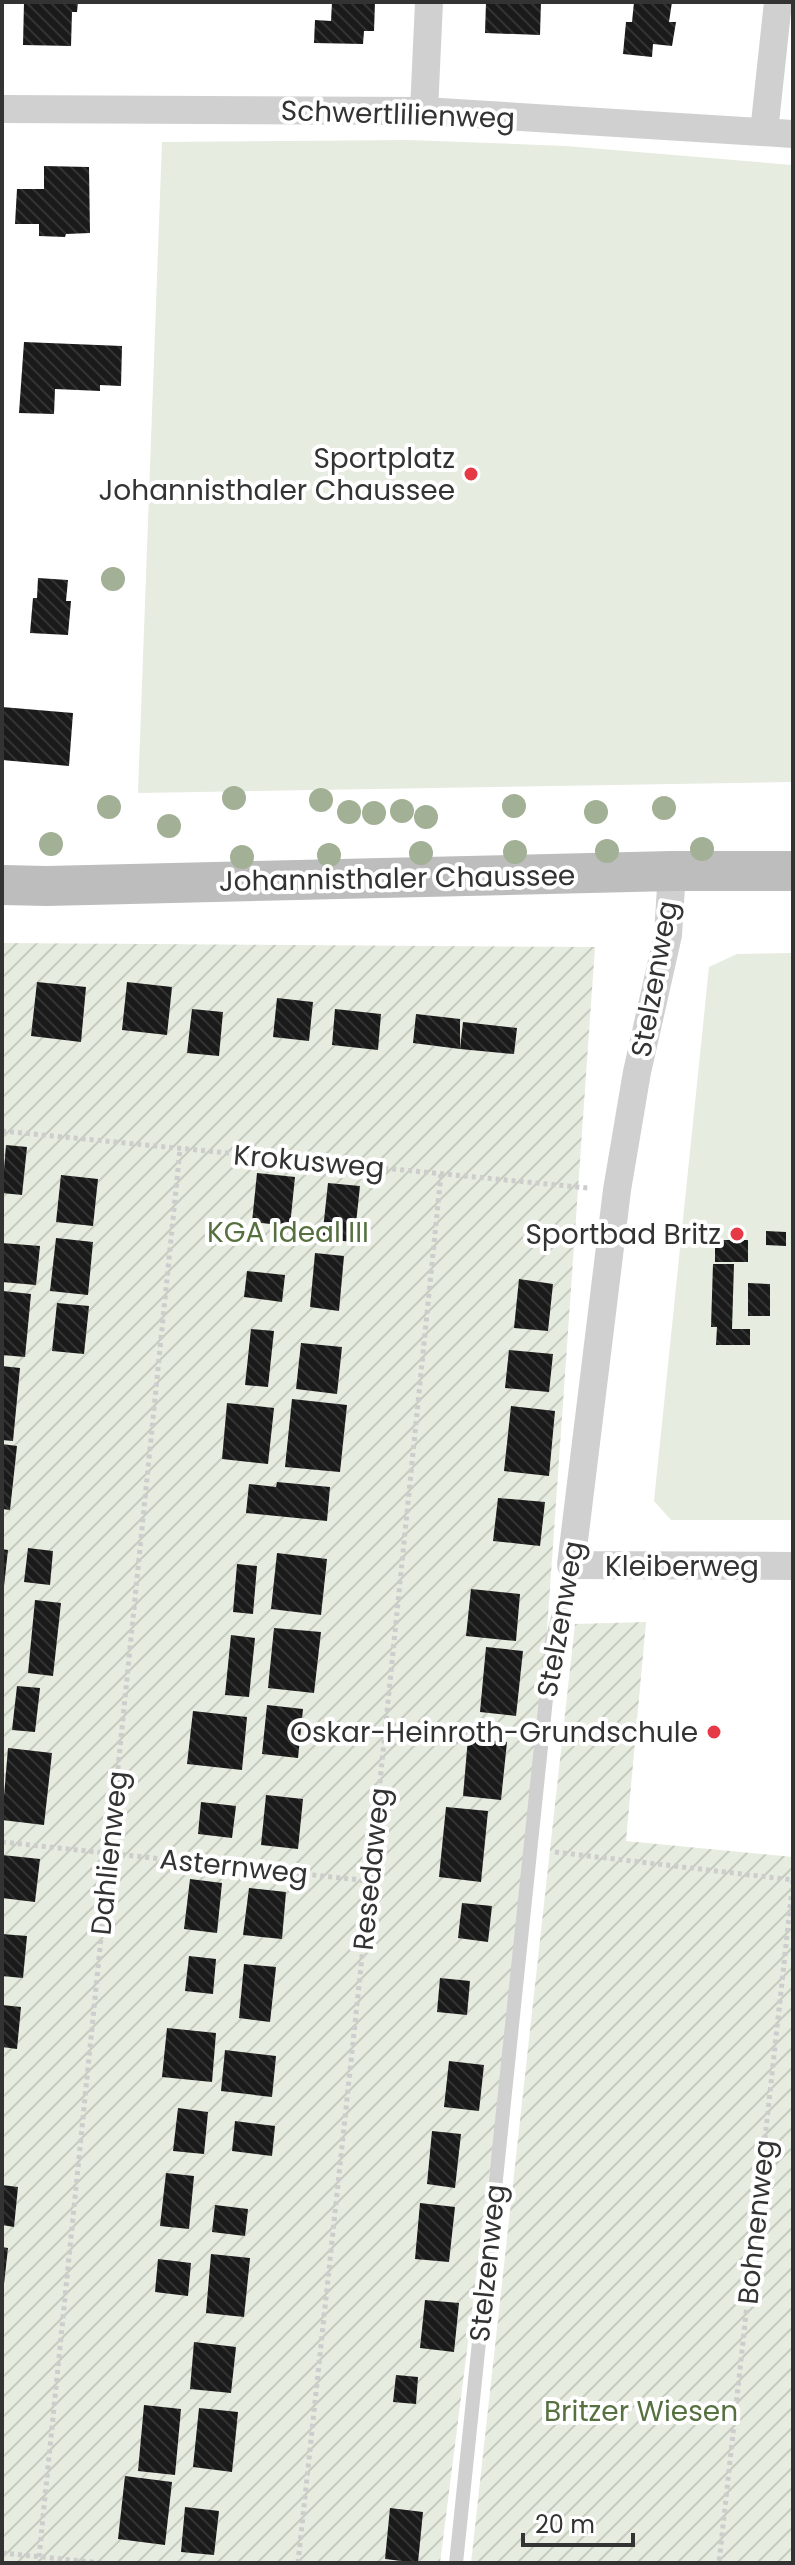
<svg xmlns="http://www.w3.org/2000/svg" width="795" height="2565" viewBox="0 0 795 2565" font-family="Poppins,sans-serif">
<defs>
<pattern id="garden-furrows" width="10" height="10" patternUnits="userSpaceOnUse" patternTransform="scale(2)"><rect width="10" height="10" fill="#e6ecdf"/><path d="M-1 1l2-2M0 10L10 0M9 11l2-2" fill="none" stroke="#c6cbc0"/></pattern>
<pattern id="building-back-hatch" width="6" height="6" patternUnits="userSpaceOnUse" patternTransform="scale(2)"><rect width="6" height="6" fill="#1a1a1a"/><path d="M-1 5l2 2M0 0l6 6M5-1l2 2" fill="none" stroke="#333"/></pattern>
</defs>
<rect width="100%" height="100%" fill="#fff"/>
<path fill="url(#garden-furrows)" d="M2,943L595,947L533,1830L440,2563H2Z
M646,1622L626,1841L793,1857V2563H471L575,1624Z"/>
<path fill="#e6ecdf" d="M409,140L566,146L793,165V782L138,793L162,142Z
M793,953V1520H671L654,1501L709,967L737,954Z"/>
<path fill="url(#building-back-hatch)" d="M24,2H78L77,12H72L71,46L23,45Z
M332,2H375L374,31H364L363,44L314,43L315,20L331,21Z
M486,2H541L540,35L485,33Z
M634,2H672L669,22H676L672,46L653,44L652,57L623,54L626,22H632Z
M44,166L89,167L90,233L66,234L65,237L39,236V224H15L17,189H44Z
M24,342L122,346L121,386L100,385V391L55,389L54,414L19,413Z
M38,578L68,580L66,601H71L68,635L30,633L33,598H37Z
M2,707L73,713L69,766L2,760Z
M37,982L86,987L81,1042L31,1036Z
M127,982L172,987L167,1035L122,1030Z
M277,998L313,1002L309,1041L273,1037Z
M192,1009L223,1012L219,1056L187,1053Z
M335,1009L381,1014L378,1050L332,1045Z
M416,1014L460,1019V1049L413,1043Z
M463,1022L517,1028L514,1054L460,1049Z
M6,1145L27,1147L22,1195L2,1193Z
M257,1173L295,1177L290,1226L252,1222Z
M61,1175L98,1179L93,1226L56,1222Z
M328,1183L360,1186L354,1242L322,1239Z
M766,1231L786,1232V1246L766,1245Z
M56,1238L93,1242L88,1295L50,1291Z
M715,1240H748V1262H715Z
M2,1243L40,1246L36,1285L2,1282Z
M315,1253L344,1256L339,1311L310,1307Z
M713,1264H734L732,1329H750V1345H716L717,1327H711Z
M247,1271L285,1275L282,1302L244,1297Z
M519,1279L553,1284L548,1331L514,1328Z
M748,1283L770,1284V1316H748Z
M3,1291L31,1294L25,1357L2,1355Z
M57,1303L89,1306L84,1354L52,1351Z
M251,1329L274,1331L268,1387L245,1385Z
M301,1343L342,1347L337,1394L296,1389Z
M509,1350L553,1354L549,1392L505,1388Z
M2,1366L20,1368L13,1441L2,1440Z
M292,1399L347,1405L340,1472L285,1467Z
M227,1403L274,1408L268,1464L222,1459Z
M511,1406L555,1411L549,1476L504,1471Z
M2,1444L17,1446L10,1510L2,1509Z
M277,1482L330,1487L327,1521L246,1513L249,1484L276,1487Z
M498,1498L545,1502L540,1546L493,1541Z
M28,1548L53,1551L50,1585L24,1582Z
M2,1549L8,1550L4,1586H2Z
M277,1553L327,1559L321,1615L271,1609Z
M237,1564L257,1566L253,1614L233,1612Z
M471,1589L520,1594L516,1641L466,1636Z
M35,1600L61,1603L53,1676L28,1673Z
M274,1628L321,1632L314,1693L268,1688Z
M231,1635L255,1638L249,1697L225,1695Z
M486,1647L523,1651L516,1716L480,1712Z
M17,1686L40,1688L35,1732L12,1730Z
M267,1705L303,1709L298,1758L262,1754Z
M193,1711L247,1717L242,1770L187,1764Z
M468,1738L507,1742L501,1800L463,1796Z
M8,1748L52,1753L44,1825L2,1820Z
M266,1795L303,1799L298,1849L261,1845Z
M201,1802L236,1806L232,1838L198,1834Z
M446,1807L488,1811L481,1882L439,1877Z
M2,1855L40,1859L35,1902L2,1898Z
M190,1879L222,1883L217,1933L184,1929Z
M249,1888L286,1892L282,1939L243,1935Z
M462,1903L492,1906L488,1942L458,1938Z
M2,1934L27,1936L23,1978L2,1976Z
M189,1956L216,1959L213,1994L185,1991Z
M244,1964L276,1967L270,2022L239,2018Z
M440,1978L470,1981L467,2015L437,2012Z
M2,2005L21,2007L17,2049L2,2047Z
M167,2028L216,2033L212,2082L162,2077Z
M225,2050L276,2056L272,2097L221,2091Z
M449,2061L484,2065L479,2111L444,2107Z
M178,2108L208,2112L204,2154L173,2151Z
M235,2121L275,2126L272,2156L232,2151Z
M432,2131L461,2134L455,2188L427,2184Z
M166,2173L194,2176L189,2229L160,2226Z
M2,2185L18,2187L14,2227L2,2225Z
M420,2203L455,2207L449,2262L415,2259Z
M215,2205L248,2209L245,2236L212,2232Z
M2,2247L8,2248L4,2284H2Z
M211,2254L250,2258L244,2317L206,2313Z
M158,2259L191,2263L188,2296L155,2292Z
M425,2300L459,2303L454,2352L420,2348Z
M194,2342L236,2347L231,2393L190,2389Z
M396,2375L418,2377L416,2404L393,2402Z
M144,2405L181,2409L175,2475L138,2471Z
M199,2408L238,2412L232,2472L193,2467Z
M125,2476L172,2482L165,2545L118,2539Z
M185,2507L219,2511L214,2555L181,2552Z
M390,2508L423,2512L418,2563L385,2559Z"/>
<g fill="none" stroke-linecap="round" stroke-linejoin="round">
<path stroke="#cdcdcd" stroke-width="5" stroke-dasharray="4 4" stroke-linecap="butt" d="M2,1131L588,1188
M2,1842L370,1881
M555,1852L793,1880L719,2563
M2,2553L102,2563
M39,2557L180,1149
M298,2563L370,1881L441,1174"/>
<path stroke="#d0d0d0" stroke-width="14" d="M456,2563L552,1641L571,1565"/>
<path stroke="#d0d0d0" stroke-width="28" d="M2,109L424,111L793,134
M424,111L429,2
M764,132L778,2
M672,871L668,935L637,1072L617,1190L571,1565L793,1566"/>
<path stroke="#bdbdbd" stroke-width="40" d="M2,885L47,886L672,871H793"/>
</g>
<g fill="#a2b095">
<circle cx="113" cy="579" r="12"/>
<circle cx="234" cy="798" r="12"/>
<circle cx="321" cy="800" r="12"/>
<circle cx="514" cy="806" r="12"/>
<circle cx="109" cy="807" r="12"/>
<circle cx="664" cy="808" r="12"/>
<circle cx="402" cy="811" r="12"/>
<circle cx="349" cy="812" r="12"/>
<circle cx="596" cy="812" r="12"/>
<circle cx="374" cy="813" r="12"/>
<circle cx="426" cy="817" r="12"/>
<circle cx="169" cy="826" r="12"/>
<circle cx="51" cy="844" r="12"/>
<circle cx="702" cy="849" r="12"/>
<circle cx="607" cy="851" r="12"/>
<circle cx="515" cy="852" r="12"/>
<circle cx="421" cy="853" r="12"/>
<circle cx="329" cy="855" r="12"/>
<circle cx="242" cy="857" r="12"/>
</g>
<g fill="#e63946" stroke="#fff" stroke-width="3">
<circle cx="471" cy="474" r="8"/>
<circle cx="737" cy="1234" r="8"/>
<circle cx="714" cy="1732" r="8"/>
</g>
<g text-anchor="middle" stroke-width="8" stroke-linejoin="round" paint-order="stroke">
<g font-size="28" fill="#333" stroke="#fff">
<text transform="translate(398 114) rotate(2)" y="10">Schwertlilienweg</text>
<text transform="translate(397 878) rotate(-1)" y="10">Johannisthaler Chaussee</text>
<text transform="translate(654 979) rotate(-80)" y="10">Stelzenweg</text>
<text transform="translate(309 1161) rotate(5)" y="10">Krokusweg</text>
<text x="682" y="1576">Kleiberweg</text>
<text transform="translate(560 1619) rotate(-80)" y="10">Stelzenweg</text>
<text transform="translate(109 1853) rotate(-84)" y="10">Dahlienweg</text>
<text transform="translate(234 1866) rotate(6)" y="10">Asternweg</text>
<text transform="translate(371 1869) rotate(-84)" y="10">Resedaweg</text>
<text transform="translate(756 2222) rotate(-84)" y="10">Bohnenweg</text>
<text transform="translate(487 2263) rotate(-84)" y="10">Stelzenweg</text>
</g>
<g font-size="28" fill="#333" stroke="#fff" text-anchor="end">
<text x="455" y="468">Sportplatz<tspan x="455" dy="32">Johannisthaler Chaussee</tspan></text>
<text x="721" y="1244">Sportbad Britz</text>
<text x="698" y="1742">Oskar-Heinroth-Grundschule</text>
</g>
<g font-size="28" fill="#56703f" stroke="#fff">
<text x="288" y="1242">KGA Ideal III</text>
<text x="641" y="2421">Britzer Wiesen</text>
</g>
</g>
<rect width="795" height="2565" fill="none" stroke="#333333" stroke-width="8"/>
<path d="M523 2533v12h110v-12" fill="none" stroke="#333333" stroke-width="4"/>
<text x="535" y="2533" font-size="24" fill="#333333" stroke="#ffffff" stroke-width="6" paint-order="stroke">20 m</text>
</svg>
